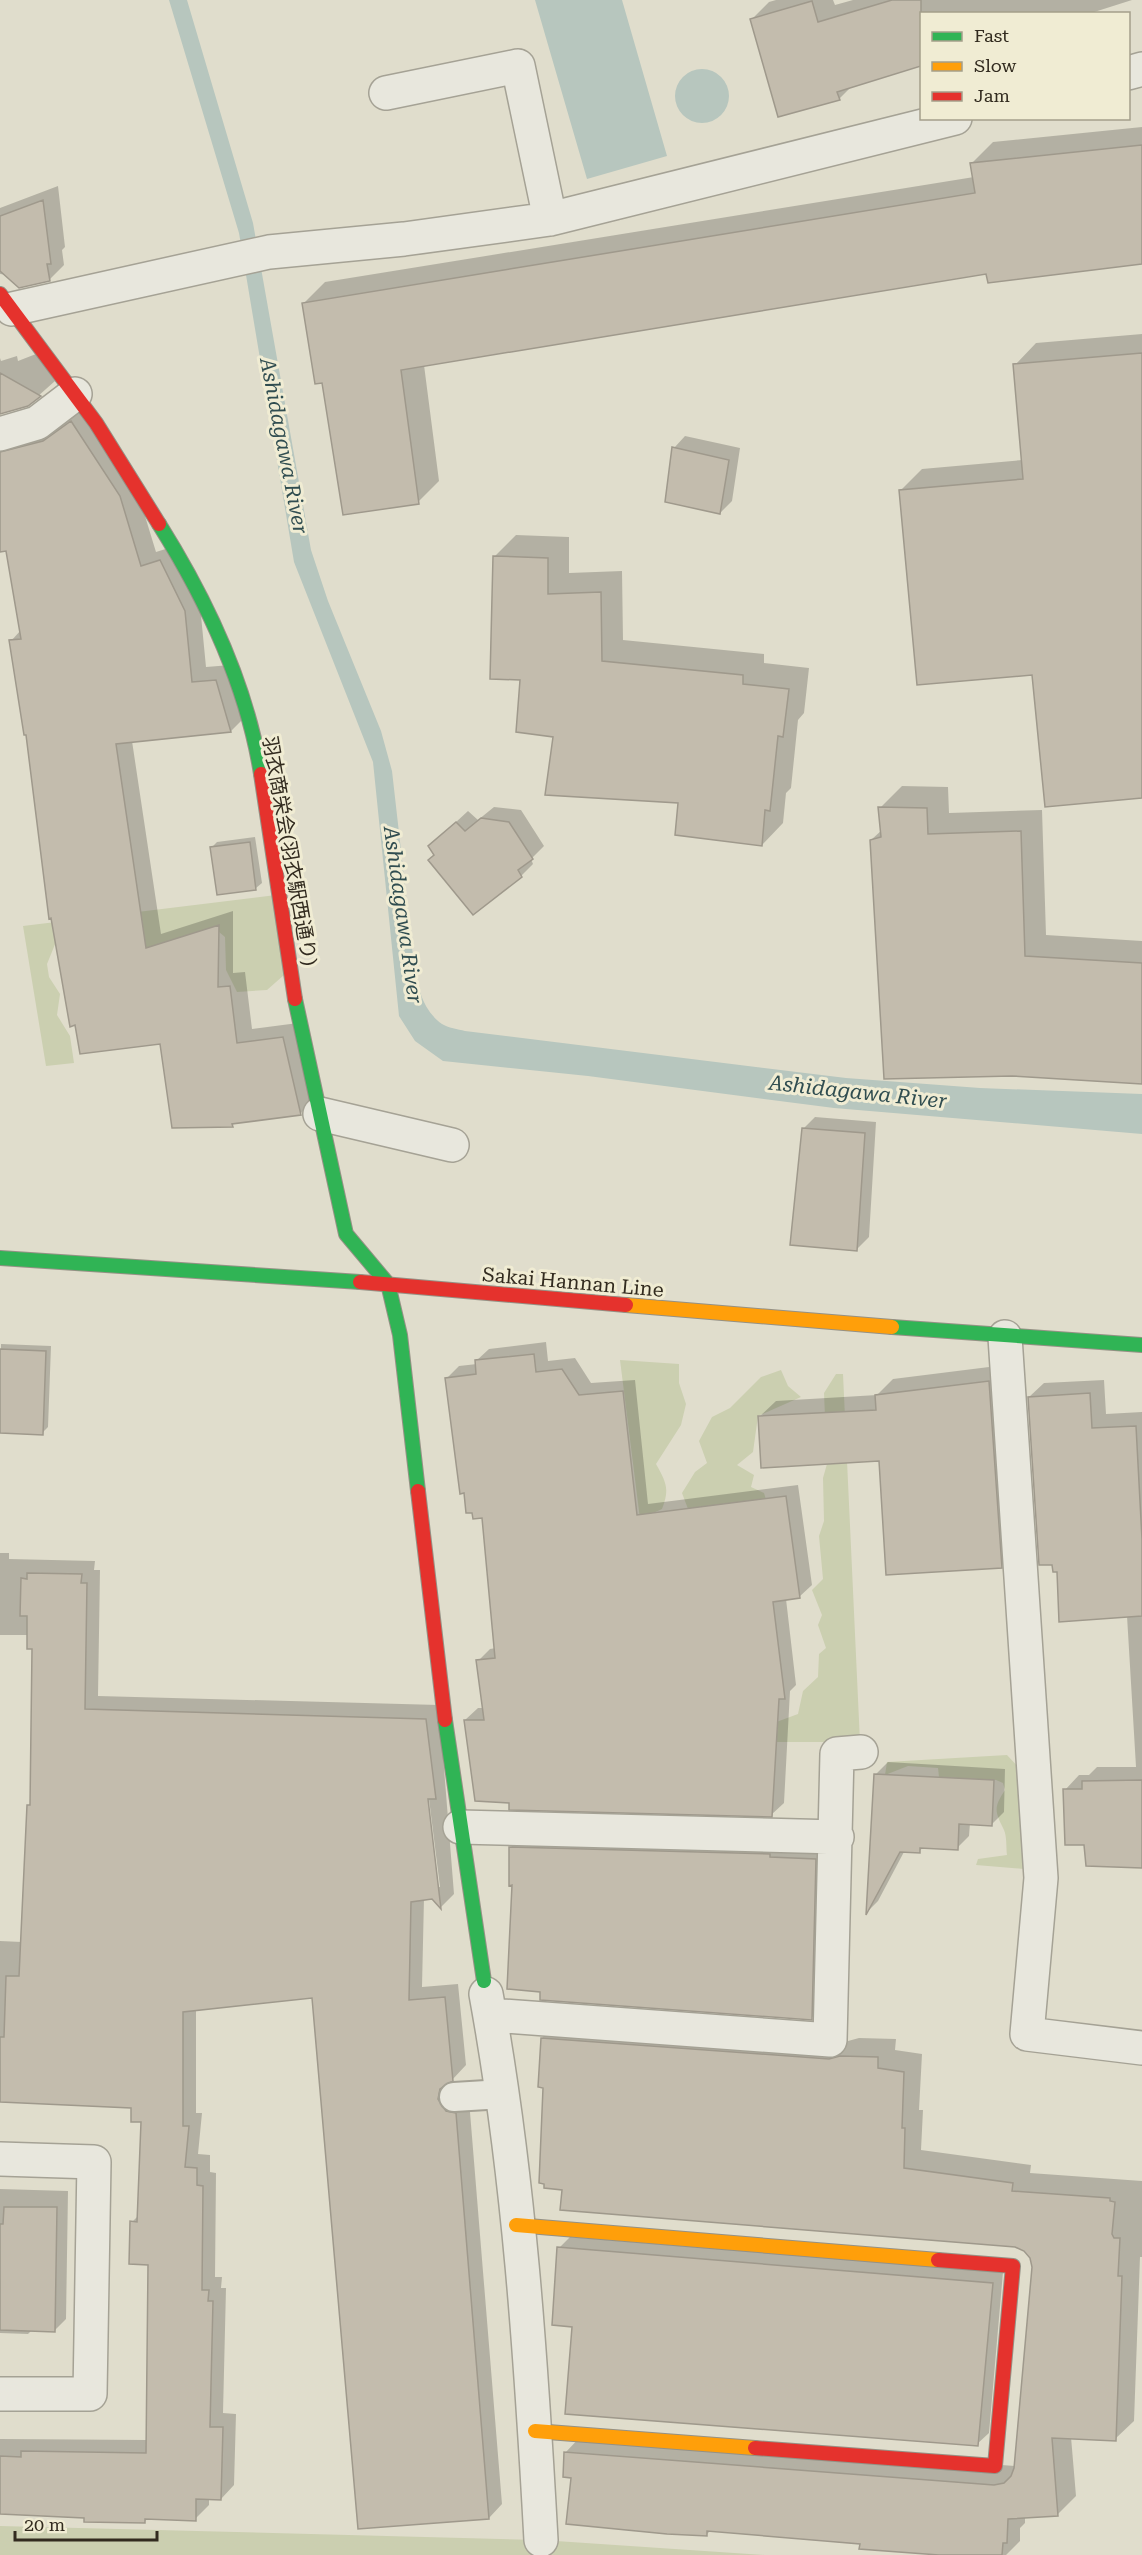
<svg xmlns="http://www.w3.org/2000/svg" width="1142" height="2555" viewBox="0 0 1142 2555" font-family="'Roboto Serif','Noto Sans JP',serif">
<rect width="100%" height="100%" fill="#e0ddcc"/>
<path fill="#cbcfb0" d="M276,895L284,975L267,990L237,992L226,970L225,937L213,927L158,944L155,960L60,932L47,964L49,977L60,994L57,1015L70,1036L74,1063L46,1066L23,926Z
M620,1360L679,1364V1383L686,1404L681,1425L656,1464C666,1482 670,1489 662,1509L640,1519Z
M781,1370L788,1386L801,1397L758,1416L753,1452L737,1465L754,1475L751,1487L764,1493L767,1503L688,1509L682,1493L695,1472L707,1463L699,1441L712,1417L730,1408L761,1377Z
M836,1374H843L860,1742H722L798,1714L803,1691L818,1677L819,1654L826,1648L818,1625L822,1615L812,1590L823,1579L819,1536L824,1521L823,1478L827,1464L824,1393Z
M1007,1755L1023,1772L1024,1869L976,1865L978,1859L1007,1855C1006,1847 1007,1837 1004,1830C995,1812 993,1808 1005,1790L1003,1783L996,1780L939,1777L938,1768L908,1766L885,1775L887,1762Z
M0,2526L541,2540L765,2555H0Z"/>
<path fill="#b7c6be" d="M169,0H187L253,223L311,550L328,601L381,731L392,771L414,965C417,986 423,1011 442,1024C448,1028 458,1029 465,1031L846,1078L980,1088L1142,1094V1134L834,1108L588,1076L443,1061L415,1041L399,1016L373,762L294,562L239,233Z
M535,0H622L667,156L587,179Z
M675 96a27 27 0 1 1 54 0a27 27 0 1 1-54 0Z"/>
<path fill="#0003" fill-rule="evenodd" d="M776,0H833L835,5L853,0H1132L1088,14H922V64L852,86L839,99L752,19L769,2Z
M1142,127V263L988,273L424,365L439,481L418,502L324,381L304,303L325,282L974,177L972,163L993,142Z
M58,186L65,247L62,250L64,265L49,280L0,274V208Z
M1142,334V797L1034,674L900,491L922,469L1023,460L1015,365L1036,343Z
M36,354L55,381L28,405L0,414V358L1,361L17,356L18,361Z
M87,407L134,480L156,552L175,546L199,595L206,667L231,665L246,716L231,731L132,741L161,934L233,911V973L245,972L252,1029L298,1023L315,1099L300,1114L235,1122L232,1126L161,1042L27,733L11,641L21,630L7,549L0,551V429L60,426Z
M685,436L740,448L732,501L720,513L674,448Z
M516,535L569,537V573L622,571L623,640L764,654V663L809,668L804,713L798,720L791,788L786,793L783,823L762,845L555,736L522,679L495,556Z
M902,786L948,787L949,813L1042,810L1046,935L1142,941V1083L871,840L882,830L880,808Z
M494,807L521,810L544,846L531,859L533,864L521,876L435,855L430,846L468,811L478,820Z
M255,837L262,883L256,888L211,848L217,842Z
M815,1117L876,1122L869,1237L857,1249L803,1129Z
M546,1342L548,1361L575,1358L591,1383L635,1380L648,1504L798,1485L812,1585L799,1597L786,1599L796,1685L790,1691L784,1803L771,1815L511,1801L465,1720L478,1708H484L478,1661L490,1649L496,1648L483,1516L446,1379L459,1366L477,1364L476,1361L489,1349Z
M1,1344L51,1346L48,1427L42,1433L0,1431Z
M1005,1365L1017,1550L1001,1566L880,1459L759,1417L776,1401L877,1395L893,1379Z
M1104,1380L1106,1414L1142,1412V1867L1086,1843L1065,1790L1079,1775H1089L1097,1767H1136L1127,1616L1059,1570L1029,1397L1044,1383Z
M0,1553H9V1559L95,1561L94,1570H100L98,1696L439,1705L454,1894L441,1907L432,1897L424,1898L422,1987L458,1984L466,2065L452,2080L451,2084L469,2100L502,2504L489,2518L313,1997L196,2009V2113H202L198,2154L210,2155V2172L216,2173L215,2277H222L221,2288H226L223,2413L236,2414L234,2485L221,2499L209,2498V2505L195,2519L148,2518L145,2521L0,2513V2439L148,2440L150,2263L132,2222L139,2215L142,2120L133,2106L0,2100V1941L22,1942L29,1805L32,1802L34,1648L28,1635H0ZM428,1791L440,1887H437L426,1792Z
M888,1762L1005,1769L1004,1812L992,1824L970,1823L969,1836L957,1848L924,1847L919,1851L905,1850L878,1901L868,1911L876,1774Z
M521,1837L825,1849L822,2008L811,2018L542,1991L514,1884L510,1848Z
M561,2020L848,2041L859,2038L896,2039L895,2050L922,2054L919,2110H923L921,2150L1031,2165L1030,2173L1142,2181V2257H1140L1134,2421L1115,2439L1071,2437L1076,2496L1057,2515L1025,2517V2523L1020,2528V2541L1006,2555H948L861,2542L711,2530L706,2535L572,2477L565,2453L583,2434L1015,2466L1033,2267L1031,2257L1025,2250L1015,2246L564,2189L545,2086L542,2038Z
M0,2189L68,2191L66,2319L54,2331L32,2330L28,2334L0,2333Z
M570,2237L1003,2272L989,2433L977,2444L573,2325L559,2248Z"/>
<path fill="#c3bcad" stroke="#9f998c" stroke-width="1.5" d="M892,0H921V66L837,92L840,100L778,117L750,19L812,1L818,22Z
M1142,145V264L988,283L986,274L401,370L419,504L343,515L322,383L315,384L302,303L975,193L970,163Z
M43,200L51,264H47L50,281L19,288L0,271V216Z
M1142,353V798L1045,807L1032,675L917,685L899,490L1023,479L1013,364Z
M0,373L41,396L28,406L0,414Z
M71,421L120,496L141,566L160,560L185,611L192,682L216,680L231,732L116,744L146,948L219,925L218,987L230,986L237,1043L283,1037L301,1115L232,1124L233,1127L172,1128L160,1044L80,1054L75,1025L70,1027L51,918L49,919L26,735H24L9,640L21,639L6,551L0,552V452L43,441Z
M672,447L729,460L720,514L665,502Z
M493,556L548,558V594L601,592L602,661L743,675V684L789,689L783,737L778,736L770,811L765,810L762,846L675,835L678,803L545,795L553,737L516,732L520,680L490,679Z
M878,807L927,808L928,834L1021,831L1025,956L1142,963V1084L1012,1076L884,1079L870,840L881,837Z
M481,818L509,822L533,859L518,870L522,877L473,915L428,860L434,855L428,846L456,822L465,831Z
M250,842L256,890L217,895L210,847Z
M802,1128L865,1133L857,1251L790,1245Z
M0,1349L46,1351L43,1435L0,1433Z
M534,1354L536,1372L562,1369L579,1395L623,1391L637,1515L786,1496L800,1598L773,1602L785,1699H779L772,1817L509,1810V1803L475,1801L464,1720H484L476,1660L495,1658L482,1518L473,1519L472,1513H466L464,1493L460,1494L445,1378L476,1374L475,1360Z
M989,1381L1002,1568L886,1575L879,1461L761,1468L758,1416L876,1410L875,1395Z
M1090,1393L1092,1428L1136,1426L1142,1539V1616L1059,1622L1057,1572H1053L1052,1565H1039L1028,1397Z
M27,1573L82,1574L81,1583H87L85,1709L426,1719L436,1799H428L441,1909L432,1899L411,1902L409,2000L445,1997L453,2081L440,2089L438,2099L446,2111L456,2113L489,2519L358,2529L312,1998L183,2012V2126H189L185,2167L197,2168V2185L203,2186L202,2290H209L208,2301H213L210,2427H223L221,2500L196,2499V2521L145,2519V2523L84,2522V2518L0,2514V2456L21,2457V2451L146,2453L148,2265L129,2264L130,2221L137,2222L141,2122H131V2108L0,2102V2037H4L6,1976H19L27,1805H30L32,1649H27V1616H20L21,1578L27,1579Z
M874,1774L994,1780L992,1826L959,1824L958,1850L920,1848V1853L900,1852L866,1915Z
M1142,1780V1868L1086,1866L1084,1845H1065L1063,1789H1082V1781Z
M509,1847L770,1854V1857L816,1859L812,2020L540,2000V1992L507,1989L512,1885L509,1886Z
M541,2038L829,2059L840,2056L878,2057V2068L904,2072L902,2128H905L904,2168L1013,2183L1012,2191L1110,2198V2201L1115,2202L1112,2234L1114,2238H1120L1118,2276H1122L1116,2441L1052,2438L1058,2516L1008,2519L1007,2543H1003L1002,2555H939L859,2549L860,2544L707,2531V2536L667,2534L566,2524L571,2478L563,2477L564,2452L994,2485L1004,2483L1011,2476L1014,2468L1032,2267L1030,2258L1024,2251L1015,2247L560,2210L562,2190L544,2188V2184L539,2183L543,2088L538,2087Z
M4,2207H57L55,2332L0,2330V2224H3Z
M557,2247L993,2283L978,2446L565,2414L572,2327L552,2325Z"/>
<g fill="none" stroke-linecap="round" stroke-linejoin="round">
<g stroke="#a5a295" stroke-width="32">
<path id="lane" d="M454,2097L503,2094"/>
</g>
<g stroke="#a5a295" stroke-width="36">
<path id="street" d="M1128,73L1142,69
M386,93L518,66L550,219
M12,309L269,252L404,239L550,219L955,118
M0,434L37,423L75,394
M320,1114L452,1145
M1005,1337L1041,1878L1027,2034L1142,2048
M460,1827L837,1837
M486,1994C519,2174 531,2358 541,2540
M490,2015L830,2040L837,1754L861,1752
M0,2159L94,2162L90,2394H0"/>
</g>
<g stroke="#959185" stroke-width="16">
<path id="fast" d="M159,524C206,599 247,686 261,774
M295,999L346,1234L388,1284L400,1335L418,1491
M0,1258L360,1282
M892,1327L1142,1345
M445,1720L484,1981"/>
</g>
<g stroke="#959185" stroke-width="16">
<path id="slow" d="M626,1305L892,1327
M516,2225L938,2260
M535,2431L755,2448"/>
</g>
<g stroke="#959185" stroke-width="16">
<path id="jam" d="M0,294L96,423L159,524
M261,774L295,999
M360,1282L626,1305
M418,1491L445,1720
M755,2448L995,2466L1013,2266L938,2260"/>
</g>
<use href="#lane" stroke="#e8e7dd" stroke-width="28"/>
<use href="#street" stroke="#e8e7dd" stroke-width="33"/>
<use href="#fast" stroke="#30b455" stroke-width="14"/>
<use href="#slow" stroke="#ff9f0a" stroke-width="14"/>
<use href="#jam" stroke="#e5322d" stroke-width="14"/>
</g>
<g text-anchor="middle" stroke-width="6" stroke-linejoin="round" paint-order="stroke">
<g font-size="20" fill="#322b1f" stroke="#f0ecd3">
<text transform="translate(290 851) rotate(80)" y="7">羽衣商栄会(羽衣駅西通り)</text>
<text transform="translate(573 1282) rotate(5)" y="7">Sakai Hannan Line</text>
</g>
<g font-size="21" font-style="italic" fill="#304d50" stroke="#f0ecd3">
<text transform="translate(284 446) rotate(79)" y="7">Ashidagawa River</text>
<text transform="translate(403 915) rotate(82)" y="7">Ashidagawa River</text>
<text transform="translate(858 1092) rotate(6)" y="7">Ashidagawa River</text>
</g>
</g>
<rect x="920" y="12" width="210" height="108" fill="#f0ecd3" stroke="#a49f8b" stroke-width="1.5"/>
<rect x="932" y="32" width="30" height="9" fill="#30b455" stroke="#a49f8b" stroke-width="1.5"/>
<text x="974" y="42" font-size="18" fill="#322b1f">Fast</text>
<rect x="932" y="62" width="30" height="9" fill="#ff9f0a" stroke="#a49f8b" stroke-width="1.5"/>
<text x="974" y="72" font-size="18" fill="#322b1f">Slow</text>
<rect x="932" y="92" width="30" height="9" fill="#e5322d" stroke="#a49f8b" stroke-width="1.5"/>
<text x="974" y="102" font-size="18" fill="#322b1f">Jam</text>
<path d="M15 2531v9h142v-9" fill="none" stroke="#322b1f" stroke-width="3"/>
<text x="24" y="2531" font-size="18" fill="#322b1f" stroke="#f0ecd3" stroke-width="4.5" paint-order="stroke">20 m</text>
</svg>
